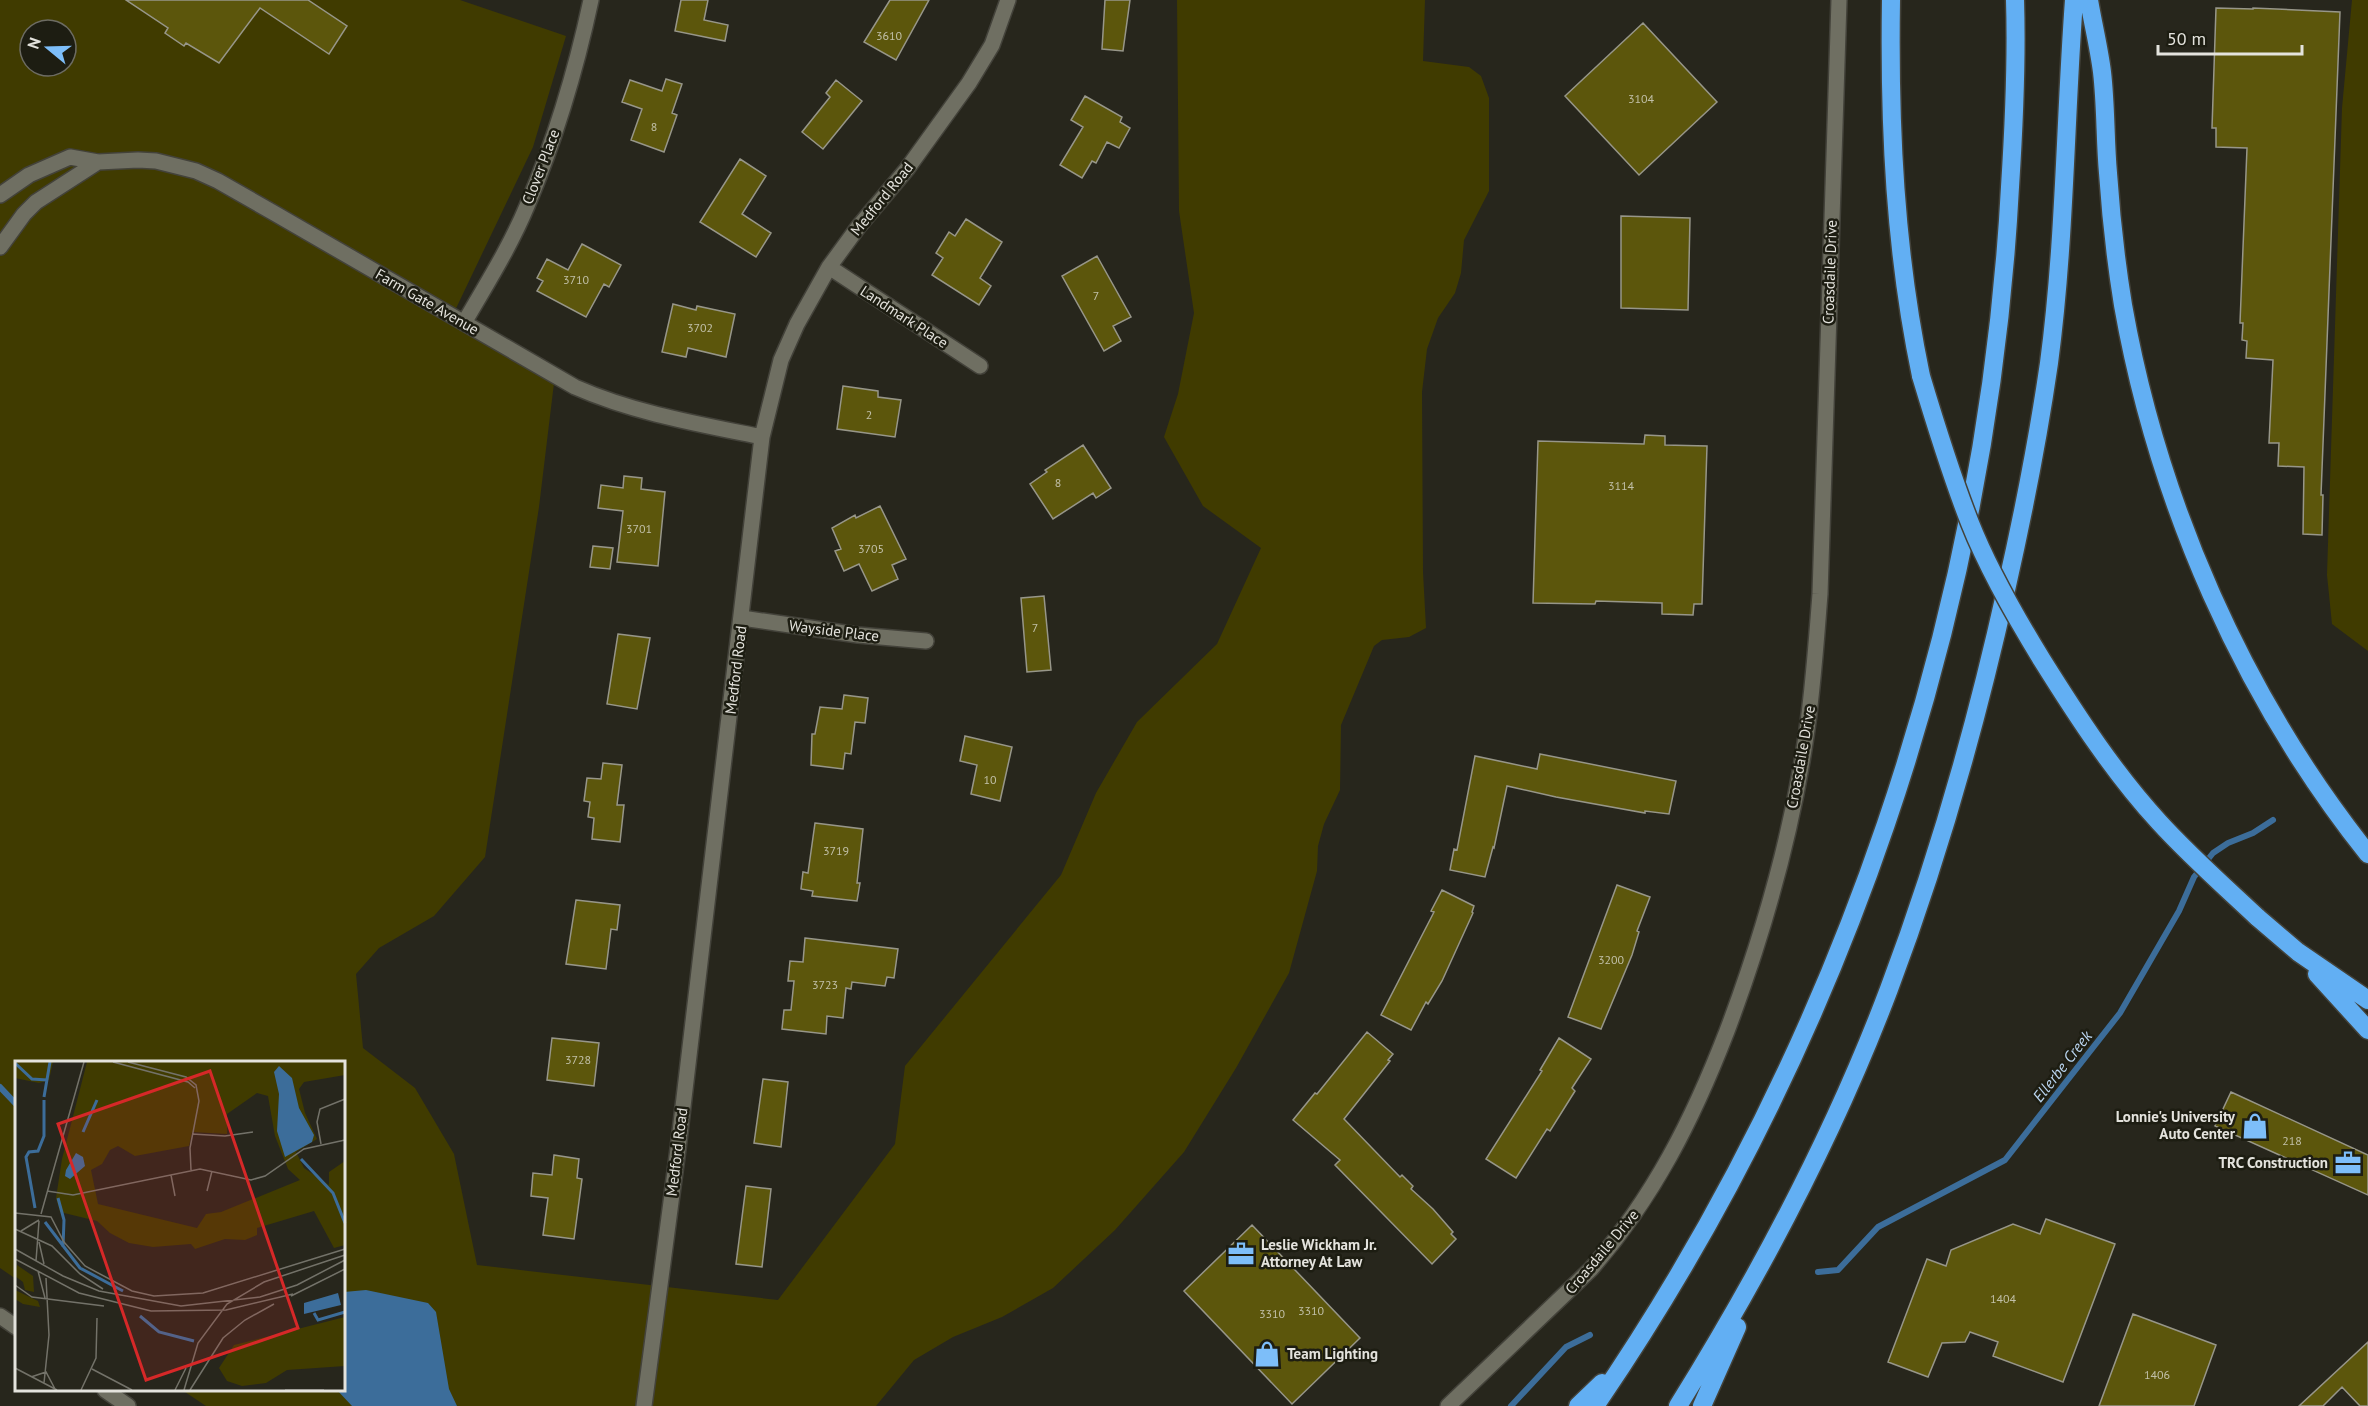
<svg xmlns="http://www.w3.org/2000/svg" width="2368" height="1406" viewBox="0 0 2368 1406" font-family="'PT Sans',sans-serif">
<rect width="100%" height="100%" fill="#27261c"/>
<path fill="#403b00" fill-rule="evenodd" d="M0,0H460L566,36L533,147L450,321L554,383L539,507L485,857L434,916L379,948L356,974L363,1048L415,1088L454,1154L477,1265L778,1300L895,1144L905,1066L1061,875L1096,793L1137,722L1217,644L1261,548L1203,506L1164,437L1178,394L1194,313L1179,211L1177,0H1425L1423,61L1469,67L1481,76L1489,98V191L1464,240L1461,273L1455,293L1438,318L1427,349L1422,392L1423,572L1426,628L1409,637L1382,640L1374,646L1341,725L1340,790L1324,824L1318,846L1317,871L1289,973L1236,1068L1184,1152L1115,1230L1053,1288L1002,1317L953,1337L914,1360L876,1406H206L182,1390H344V1062H16V1279L0,1268ZM30,30H66V66H30Z
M2352,0H2368V651L2332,624L2327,575L2342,108Z"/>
<path fill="#3c6d9a" d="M366,1290L428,1303L436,1312L449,1389L457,1406H352L337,1390H344V1292Z"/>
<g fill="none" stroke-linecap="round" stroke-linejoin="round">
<path stroke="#3c6d9a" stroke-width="6" d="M0,1087L16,1104
M1818,1272L1838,1270L1878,1227L2005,1160L2120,1013L2179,911L2194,877L2213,853L2228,843L2253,833L2273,820
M1511,1406L1566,1347L1590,1335"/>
</g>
<path fill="#5c560c" stroke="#979689" stroke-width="1.5" d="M126,0H308L347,26L329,54L260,8L219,63L186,43L184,46L165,33L168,28Z
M681,0H708L704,20L728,25L725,41L675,31Z
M890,0H929L896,60L864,42Z
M1105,0H1130L1123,51L1102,49Z
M2216,8L2253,9V8L2340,12L2321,495H2323L2322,535L2303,534L2304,467L2278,466L2279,443H2269L2273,360L2246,358L2247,341L2242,340L2243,323H2240L2247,148L2216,147V128H2212Z
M1643,23L1717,102L1639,175L1565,96Z
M666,79L682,84L672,113L677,115L664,152L631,140L642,109L622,102L630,80L662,91Z
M836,80L862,101L823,149L802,132L830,97L826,93Z
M1085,96L1122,117L1120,122L1130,128L1119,148L1107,142L1096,163L1092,161L1082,178L1060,165L1083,127L1071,120Z
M740,159L766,176L742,214L771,233L756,257L700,222Z
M1621,216L1690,218L1688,310L1621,308Z
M966,219L1002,242L980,278L991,286L979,305L932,275L943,258L936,253L949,232L955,236Z
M582,244L621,265L609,287L604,284L586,317L537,291L543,281L537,278L547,259L568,270Z
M1097,256L1131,317L1113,326L1121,341L1104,351L1062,276Z
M673,304L696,310L697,306L735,314L726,357L688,348L686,357L662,352Z
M843,386L878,391V397L901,400L895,437L837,429Z
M1645,435L1665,436V445L1707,446L1702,604H1694L1693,615L1662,614V603L1596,601L1595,604L1533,603L1538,441L1644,444Z
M1083,445L1111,488L1096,498L1093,493L1053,519L1030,484L1047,472L1045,470Z
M624,476L642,478L641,489L665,492L658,566L617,562L623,511L598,508L601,485L623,488Z
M880,506L906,559L892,565L898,579L872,591L859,564L844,571L835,551L841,549L832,528L855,515L856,518Z
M593,546L613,548L610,569L590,567Z
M1044,596L1051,670L1027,672L1021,598Z
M618,634L650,638L637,709L607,704Z
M844,695L868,698L865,723L855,722L851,754L845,753L843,769L811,765L812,734H815L820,707L842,709Z
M965,736L1012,747L1000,801L971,794L977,765L960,761Z
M1540,754L1676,781L1669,814L1645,811V813L1556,797L1507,786L1494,848L1493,847L1485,877L1450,870L1454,849L1457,850L1475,756L1537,769Z
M603,763L622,765L617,805H624L620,842L592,839L594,818L588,817L590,802L584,801L587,778L601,779Z
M815,823L863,829L857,883H860L857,901L812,896L813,891L801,889L803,872L808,873Z
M1617,885L1650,897L1637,931L1639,932L1632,955L1601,1029L1568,1017Z
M1442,890L1474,906L1472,912L1473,913L1442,981L1428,1004L1426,1002L1411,1030L1381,1015L1434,912L1431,911Z
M576,900L620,905L617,930L611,929L606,969L566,964Z
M805,938L898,949L894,978L887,977L885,986L852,982L851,989L846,988L843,1018L827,1016L826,1034L782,1029L784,1010H791L794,981H788L790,961L803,962Z
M1367,1032L1393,1054L1388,1060L1390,1061L1344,1119L1400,1177L1402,1175L1413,1186L1411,1189L1433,1209L1453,1232L1451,1234L1456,1239L1432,1264L1335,1165L1340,1160L1293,1120L1315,1093L1317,1094Z
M552,1038L599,1043L594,1086L547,1080Z
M1559,1038L1591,1059L1572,1088L1575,1091L1550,1131L1547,1129L1516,1178L1486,1159L1542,1071L1540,1070Z
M763,1079L788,1082L781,1147L754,1143Z
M2231,1092L2368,1155V1195L2215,1126Z
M554,1155L579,1159L577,1178L582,1179L574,1239L543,1235L548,1198L531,1196L533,1173L552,1175Z
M746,1186L771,1189L762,1267L736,1264Z
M2046,1219L2115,1244L2063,1382L1993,1356L1998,1342L1970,1332L1965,1342L1942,1343L1928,1377L1888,1362L1927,1259L1946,1266L1951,1250L2013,1224L2040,1234Z
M1252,1225L1360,1338L1292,1404L1184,1291Z
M2133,1314L2216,1345L2194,1406H2099Z
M2368,1342V1406H2360L2342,1387L2323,1406H2299Z"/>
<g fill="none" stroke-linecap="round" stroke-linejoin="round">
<g stroke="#43423a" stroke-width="18">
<path id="minor" d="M0,195L29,175L70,157L98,162L138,160L156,161L196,171L218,181L274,213L575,387C634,413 698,424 762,437
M0,247L24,214L36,202L98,162
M829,267L980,366
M464,323C486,285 510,247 527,206C555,140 576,70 591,0
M742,618L858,635L926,641
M644,1406L678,1149L762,437L781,360L797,324L829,267L859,226L907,169L969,83L992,45L1008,0"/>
</g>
<g stroke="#43423a" stroke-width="18">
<path id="tertiary" d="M0,1316L16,1327
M105,1390L128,1406
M1448,1406L1591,1269C1654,1197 1693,1119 1727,1031C1762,938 1790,841 1805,743C1813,693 1816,644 1820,594L1839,0"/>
</g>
<g stroke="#43423a" stroke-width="21">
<path id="motorway" d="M1891,0C1889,127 1895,252 1921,376
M2089,0C2093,24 2099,48 2102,72C2106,106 2105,140 2108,173C2111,217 2116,262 2123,305C2158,503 2243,697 2368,854
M2257,917L2298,952L2368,1000
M2317,974L2368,1030
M1578,1406L1602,1383
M1595,1406C1840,1048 1987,620 2010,187C2014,125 2017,62 2015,0
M1678,1406C1760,1274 1834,1135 1889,989C1938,859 1976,725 2006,590C2023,515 2038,439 2049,363C2065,243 2065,121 2074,0
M1702,1406L1737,1327"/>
</g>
<use href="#minor" stroke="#6f6f62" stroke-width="15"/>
<use href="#tertiary" stroke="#6f6f62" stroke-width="15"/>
<use href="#motorway" stroke="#62aff3" stroke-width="18"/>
<g stroke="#43423a" stroke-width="21" stroke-linecap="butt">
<path id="motorway-bridge" d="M1921,376C1936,426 1951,475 1970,523C1989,571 2015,616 2042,660C2077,716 2114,773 2159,822C2190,856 2224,886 2257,917"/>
</g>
<use href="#motorway-bridge" stroke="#62aff3" stroke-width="18"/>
</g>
<defs>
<g id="shop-bare" transform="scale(2.07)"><path d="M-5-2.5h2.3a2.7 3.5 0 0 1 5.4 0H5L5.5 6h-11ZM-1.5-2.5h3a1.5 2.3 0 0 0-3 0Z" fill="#7dbef9" stroke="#1d1d12" stroke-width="2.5" paint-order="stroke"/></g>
<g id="office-bare" transform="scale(2.07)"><path d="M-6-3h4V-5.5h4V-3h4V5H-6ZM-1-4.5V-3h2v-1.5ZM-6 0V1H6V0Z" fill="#7dbef9" stroke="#1d1d12" stroke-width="2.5" paint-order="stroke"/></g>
</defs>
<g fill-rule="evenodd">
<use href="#shop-bare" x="2255" y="1126"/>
<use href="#office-bare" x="2348" y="1163"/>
<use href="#office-bare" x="1241" y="1254"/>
<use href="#shop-bare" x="1267" y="1354"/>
</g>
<g text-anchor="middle" stroke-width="5" stroke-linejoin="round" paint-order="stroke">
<g font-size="12" fill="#c2c0a9">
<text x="889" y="40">3610</text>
<text x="1641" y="103">3104</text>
<text x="654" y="131">8</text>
<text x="576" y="284">3710</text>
<text x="1096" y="300">7</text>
<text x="700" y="332">3702</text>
<text x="869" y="419">2</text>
<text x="1058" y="487">8</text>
<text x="1621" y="490">3114</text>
<text x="639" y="533">3701</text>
<text x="871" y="553">3705</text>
<text x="1035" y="632">7</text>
<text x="990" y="784">10</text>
<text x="836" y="855">3719</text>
<text x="1611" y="964">3200</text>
<text x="825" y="989">3723</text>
<text x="578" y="1064">3728</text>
<text x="2292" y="1145">218</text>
<text x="2003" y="1303">1404</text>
<text x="1311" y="1315">3310</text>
<text x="1272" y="1318">3310</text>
<text x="2157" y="1379">1406</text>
</g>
<g font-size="15" fill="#e4e3dd" stroke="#1d1d12">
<text transform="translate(541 167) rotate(-69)" y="5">Clover Place</text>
<text transform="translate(882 199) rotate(-51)" y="5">Medford Road</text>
<text transform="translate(1830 272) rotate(-88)" y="5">Croasdaile Drive</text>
<text transform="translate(427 302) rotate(30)" y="5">Farm Gate Avenue</text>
<text transform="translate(904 317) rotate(33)" y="5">Landmark Place</text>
<text transform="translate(834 631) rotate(7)" y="5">Wayside Place</text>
<text transform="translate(736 670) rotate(-83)" y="5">Medford Road</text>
<text transform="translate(1801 757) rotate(-80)" y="5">Croasdaile Drive</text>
<text transform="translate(677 1152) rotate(-83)" y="5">Medford Road</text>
<text transform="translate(1602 1252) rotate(-50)" y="5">Croasdaile Drive</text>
</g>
<g font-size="15" font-weight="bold" fill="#e4e3dd" stroke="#1d1d12" text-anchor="end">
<text x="2235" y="1122">Lonnie's University<tspan x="2235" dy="17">Auto Center</tspan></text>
<text x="2328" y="1168">TRC Construction</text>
<text x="1261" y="1250" text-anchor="start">Leslie Wickham Jr.<tspan x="1261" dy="17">Attorney At Law</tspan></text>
<text x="1287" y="1359" text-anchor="start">Team Lighting</text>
</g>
<g font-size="16" font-style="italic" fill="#bbd6f1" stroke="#1d1d12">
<text transform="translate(2062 1066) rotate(-52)" y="6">Ellerbe Creek</text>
</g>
</g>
<g transform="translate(15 1061)">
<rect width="330" height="330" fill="#27261c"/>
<path d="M0,1H38L34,19L24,22L0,17ZM72,1H330V14L289,21L284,28L290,52L302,78L281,91L289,107L314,124V111L330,100V184L319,187L299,150L242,167V174L230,179L210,178L180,188L176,183L138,186L114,182L95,172L82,160L45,151L41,137L47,98ZM242,32L253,35L260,75L273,108L285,119L206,151L191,153L182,167L83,143L76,109L87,103L95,89L103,85L120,95L174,85L177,71L212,73V53ZM2,204L18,215L19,231L10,229L8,221L0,215ZM0,229L23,240L25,246L8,243L0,238ZM330,256V305L272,309L251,322L227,325L212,320L204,307L219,284Z" fill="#403b00" fill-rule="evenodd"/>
<path d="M264,5L277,17L284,47L299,74L297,81L270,96L262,70L264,33L259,11ZM61,92L68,96L70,105L55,118L50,115L51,109ZM323,232L326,244L289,253V242Z" fill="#3c6d9a"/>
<path fill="none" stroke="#3c6d9a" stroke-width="3" d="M0,2L17,18L32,19M29,36L35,1M68,71L82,39M286,98L318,132L330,162M43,137L49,159L48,186M20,147L11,96L14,91L23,90L29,75V39M30,161L65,207L108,230M299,252L303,259L330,251M125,255L144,271L179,280"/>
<path fill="none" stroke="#737269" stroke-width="1.5" d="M98,1L173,21L180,27M113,1L171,16L181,24L184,40L175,87L176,109M177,73L210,75L238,71M306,83L302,61L305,48L330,38M156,114L160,135M32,130L58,134L185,108L236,119L250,115L289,88L330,79M192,130L197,110M0,152L36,156L49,181L70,205L117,230L139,235L188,232L330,188M26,153L69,1M0,168L37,185L65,213L88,228M6,170L24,159M24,181L29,203M0,188L48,215L84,230L166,245L245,236L282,224L330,199M0,198L64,232L136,250L211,249L278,233M21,200L24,160M23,210L30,237M0,224L17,236L89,245M276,235L330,208M0,307L42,329M77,308L117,329M16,316L31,311L40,328M29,322L34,274L31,217M66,329L81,297L82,257M160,329L171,307M169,329L183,282L212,243L249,221L330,194M175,329L208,277L230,259L259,243M270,329H309"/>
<path fill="#d62828" fill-opacity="0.15" stroke="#d62828" stroke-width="3" d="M195,10L283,267L131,319L43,63Z"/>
<rect width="330" height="330" fill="none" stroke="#e4e3dd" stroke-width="3"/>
</g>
<g transform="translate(48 48) rotate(289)"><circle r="28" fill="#1d1d12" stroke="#6d6c63" stroke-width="1.5"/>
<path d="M0-4.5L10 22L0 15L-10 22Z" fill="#7dbef9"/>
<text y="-9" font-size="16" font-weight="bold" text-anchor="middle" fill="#e4e3dd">N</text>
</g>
<path d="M2158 45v9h144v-9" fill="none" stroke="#e4e3dd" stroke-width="3"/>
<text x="2167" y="45" font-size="18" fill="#e4e3dd" stroke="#1d1d12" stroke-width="4.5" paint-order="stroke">50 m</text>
</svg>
